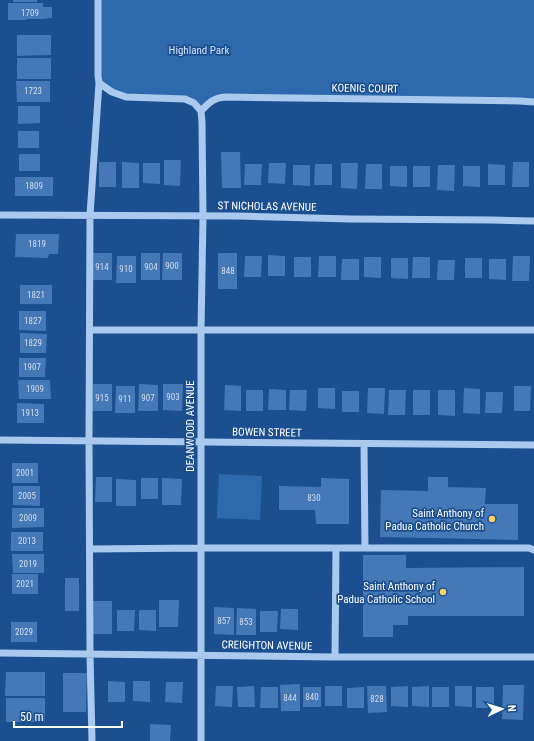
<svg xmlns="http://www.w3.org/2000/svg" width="534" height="741" viewBox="0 0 534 741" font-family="'Roboto Condensed',sans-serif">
<rect width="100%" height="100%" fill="#1b4f8f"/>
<path fill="#2e69ad" d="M98,0H534V102L225,97L201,111L194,103L126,97L99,83Z
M219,474L262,476L260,520L217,518Z"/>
<path fill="#4478b7" d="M13,0H37V2H13Z
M8,3H43V7H52V18L43,19H26V20H8Z
M17,35H51V55L17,56Z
M17,58H51V79H17Z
M16,81H50V102H17Z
M18,106H40V123L18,124Z
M18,131H39V148H18Z
M221,152H240L241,188H222Z
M19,154H40V171H19Z
M164,160H181L180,186L164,185Z
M99,162H116V187H99Z
M122,162L139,163V188H122Z
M513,162H529V187H512Z
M143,163H160V184L143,183Z
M269,163H286L285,184L268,183Z
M341,163H358L357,189L341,188Z
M245,164H262L261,185H244Z
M315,164H332V185H314Z
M366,164H382V189H365Z
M488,164L505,165V185H488Z
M293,165H310V186L293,185Z
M438,165H455L454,191L437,190Z
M390,166H407V187L390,186Z
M413,166H430V187H413Z
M463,166H480V187L463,186Z
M15,177H53V196H15Z
M16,234H59L58,254H49L48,258L15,257Z
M93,253H112V280H92Z
M141,253H160V280H141Z
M163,253H182V280H162Z
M218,253H237V289H218Z
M268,255L285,256V276H268Z
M117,256H136V283H116Z
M245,256H262L261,277H244Z
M319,256H336V277H318Z
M513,256H530L529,281H512Z
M294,257H311V277H294Z
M364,257H381V278L364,277Z
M413,257H430V278H412Z
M391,258H408V279L391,278Z
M465,258H482V278H465Z
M342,259H359V280H341Z
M489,259H506V280L489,279Z
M438,260H455L454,280H437Z
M20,285H52V304H20Z
M19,311H46V331L19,330Z
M20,333L47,334L46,353H20Z
M19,358H46L45,377H19Z
M18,380H50L51,399H19Z
M93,384H112V411H92Z
M139,384L158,385V411H138Z
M163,384H183L182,411L163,410Z
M225,385L241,386V411L224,410Z
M116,386H135V413H115Z
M514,386H531L530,411H514Z
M318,388H335V409L318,408Z
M368,388H385L384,414L367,413Z
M464,388L480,389V414L463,413Z
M269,389L286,390V410H268Z
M246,390H263V411H246Z
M290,390H307L306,411L289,410Z
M389,390H406L405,415H388Z
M413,390H430V415H413Z
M438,390H455V416L438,415Z
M342,391H359V412H342Z
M486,392H503L502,413H485Z
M17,403L44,404V423H17Z
M12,463H38V483H12Z
M96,477H112V502H95Z
M428,477H448V487L486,488L485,504H518V540L380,537L381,490L428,491Z
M141,478H158V499H141Z
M162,478L182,479L181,505H162Z
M321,478L349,479V524H316L315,510H279V486L321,487Z
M116,479L136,480V506H116Z
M13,486H40V506L13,505Z
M12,508H44V527L12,528Z
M11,532H43V551H11Z
M12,554H44V573H13Z
M363,555H406V568L524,567V616H408V625H393V637H363Z
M12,574H38V594H12Z
M65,578H79V611H65Z
M159,600H179L178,627H159Z
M93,601H112V634H93Z
M214,607L234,608V635L214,634Z
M237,608L256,609V635H236Z
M281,609H298V630L280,629Z
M117,610H135L134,631H117Z
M139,610H156V631L139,630Z
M260,611H278L277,632H260Z
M11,622H37V642H11Z
M6,672H45V696H5Z
M63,673H87L86,712H63Z
M108,681L125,682V702H108Z
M133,681H150V702L133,701Z
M166,682H183L182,703L165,702Z
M300,684V711H281L280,685Z
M503,685H524L523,720L502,719Z
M216,686H233L232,707L215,706Z
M254,686L255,707H238L237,687Z
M325,686H342V706H325Z
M367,686H386L387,712L368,713Z
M408,686V707L391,706V687Z
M429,686V707L412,706V687Z
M455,686H472V707L455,706Z
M261,687H278V708H260Z
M303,687H321V707H303Z
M364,687V708H347V688Z
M432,687H449V707H432Z
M476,687H494V708H476Z
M6,698H45V722H6Z
M150,724L171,725L170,741H150Z"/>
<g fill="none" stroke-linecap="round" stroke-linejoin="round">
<path stroke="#a9c9ee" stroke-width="7" d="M98,0V76L99,83L112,92L126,97L185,99L194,103L201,111
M201,111C209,103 213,98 225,97L520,101L534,102
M0,215L237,216L351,219L492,220L534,221
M90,330H534
M0,440L534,445
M364,444L365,548
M90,549L201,548H529L534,550
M0,653L335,657H534
M335,657L336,548
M92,741L90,654L89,441L90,215L99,83
M201,741V330L203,217L202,122L201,111"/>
</g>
<g fill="#ffd166" stroke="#1b4f8f" stroke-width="1.5">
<circle cx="492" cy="519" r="4"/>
<circle cx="443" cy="592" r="4"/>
</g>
<g text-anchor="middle" stroke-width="3.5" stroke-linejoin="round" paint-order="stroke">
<g font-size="9" fill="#d0dded">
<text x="30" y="16">1709</text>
<text x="33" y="94">1723</text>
<text x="34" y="189">1809</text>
<text x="37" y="247">1819</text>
<text x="172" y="269">900</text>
<text x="102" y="270">914</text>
<text x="151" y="270">904</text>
<text x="126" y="272">910</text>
<text x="228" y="274">848</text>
<text x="36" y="298">1821</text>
<text x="33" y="324">1827</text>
<text x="33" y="346">1829</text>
<text x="32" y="370">1907</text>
<text x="35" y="392">1909</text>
<text x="173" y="400">903</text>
<text x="102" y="401">915</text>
<text x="148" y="401">907</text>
<text x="125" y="402">911</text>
<text x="30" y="416">1913</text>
<text x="25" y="476">2001</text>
<text x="27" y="499">2005</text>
<text x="314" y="501">830</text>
<text x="28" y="521">2009</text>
<text x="27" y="544">2013</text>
<text x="28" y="567">2019</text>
<text x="25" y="587">2021</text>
<text x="224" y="624">857</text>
<text x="246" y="625">853</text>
<text x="24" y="635">2029</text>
<text x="312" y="700">840</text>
<text x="290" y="701">844</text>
<text x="377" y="702">828</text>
</g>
<g font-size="11" fill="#cfe3fa" stroke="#1b4f8f">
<text x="199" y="54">Highland Park</text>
</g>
<g font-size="11" fill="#fff" stroke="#1b4f8f">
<text transform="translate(365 88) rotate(1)" y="4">KOENIG COURT</text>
<text transform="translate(267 206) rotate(1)" y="4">ST NICHOLAS AVENUE</text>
<text transform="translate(190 426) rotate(-90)" y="4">DEANWOOD AVENUE</text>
<text transform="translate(267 432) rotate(1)" y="4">BOWEN STREET</text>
<text transform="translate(267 645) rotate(1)" y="4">CREIGHTON AVENUE</text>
</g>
<g font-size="11" fill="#fff" stroke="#1b4f8f" text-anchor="end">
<text x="484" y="517">Saint Anthony of<tspan x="484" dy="13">Padua Catholic Church</tspan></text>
<text x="435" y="590">Saint Anthony of<tspan x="435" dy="13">Padua Catholic School</tspan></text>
</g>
</g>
<g transform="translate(502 709) rotate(86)" stroke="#1b4f8f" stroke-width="3" paint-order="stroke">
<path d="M0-3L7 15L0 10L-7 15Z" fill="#ffffff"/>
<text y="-6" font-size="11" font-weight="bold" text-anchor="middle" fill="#ffffff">N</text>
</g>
<path d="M14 721v6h108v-6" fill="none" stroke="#ffffff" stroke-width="2"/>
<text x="20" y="721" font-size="12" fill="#ffffff" stroke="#1b4f8f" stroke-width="3" paint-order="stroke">50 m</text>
</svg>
